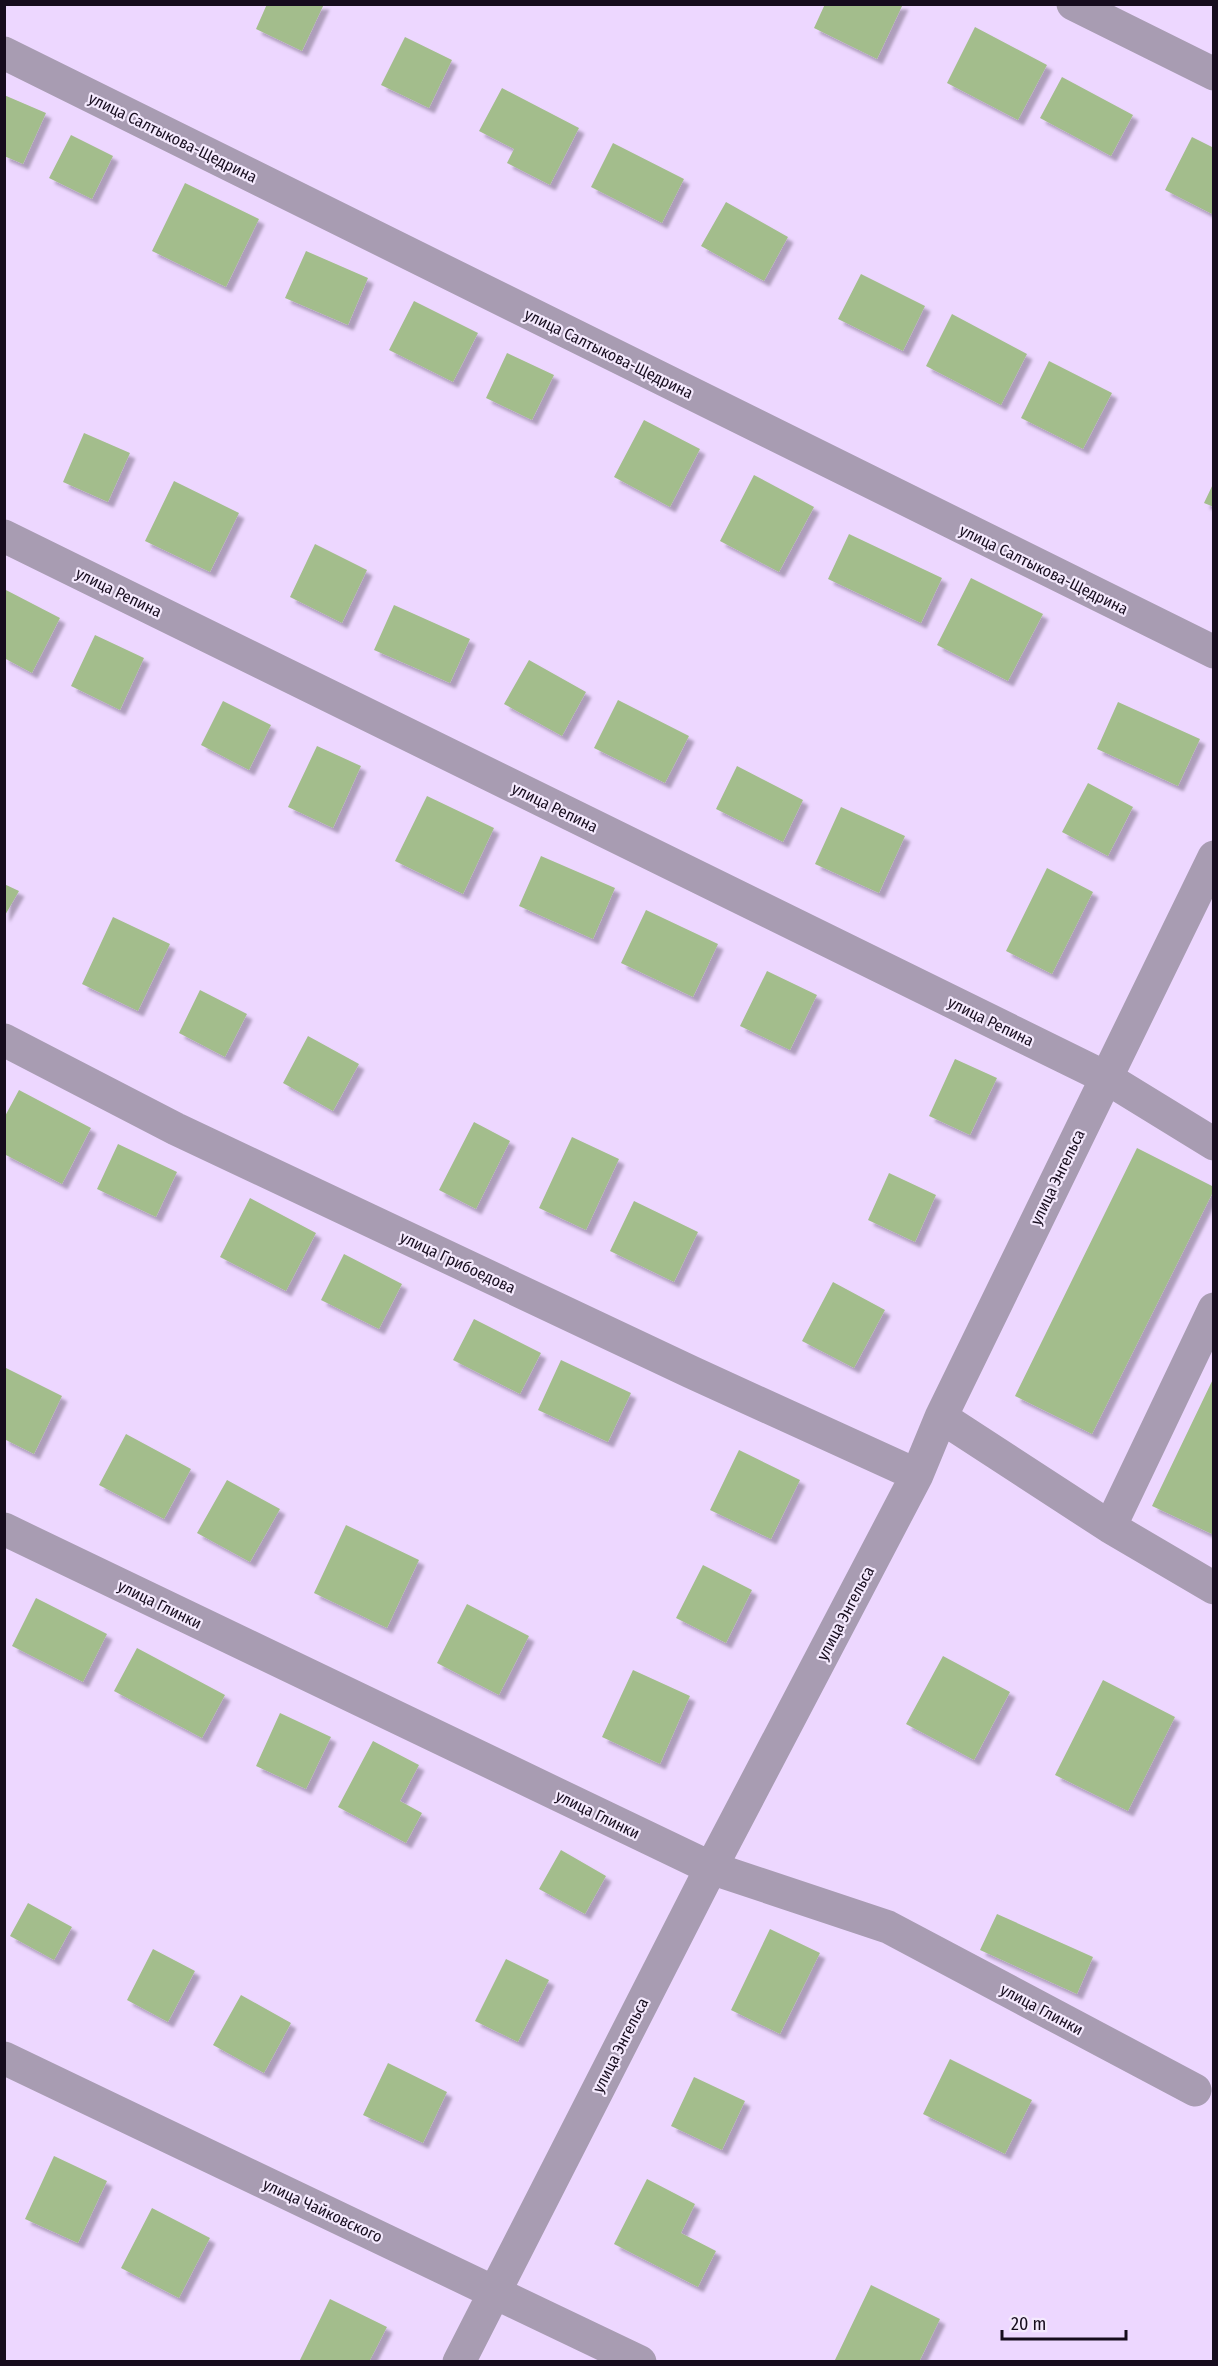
<svg xmlns="http://www.w3.org/2000/svg" width="1218" height="2366" viewBox="0 0 1218 2366" font-family="'Fira Sans Condensed',sans-serif">
<defs>
<filter id="shadow"><feDropShadow dx="5.5" dy="5.5" stdDeviation="1.5" flood-color="#0004"/></filter>
</defs>
<rect width="100%" height="100%" fill="#edd7ff"/>
<path fill="#a3bd8c" filter="url(#shadow)" d="M267,4H324L302,51L256,29Z
M825,4H903L877,59L814,28Z
M975,27L1047,65L1018,120L947,83Z
M405,37L452,60L429,108L381,85Z
M1062,77L1133,115L1111,156L1040,118Z
M502,88L579,128L550,185L507,163L514,149L479,131Z
M4,95L46,113L23,164L4,156Z
M71,135L113,156L92,199L49,178Z
M1192,137L1214,148V215L1165,190Z
M613,143L684,179L662,223L591,187Z
M185,183L259,219L226,287L152,251Z
M726,202L788,237L764,281L701,246Z
M306,251L368,278L348,325L285,298Z
M861,274L925,306L903,351L838,319Z
M414,301L478,333L453,382L389,350Z
M952,314L1027,354L1001,405L926,366Z
M507,353L554,375L532,420L486,398Z
M1049,361L1112,393L1083,449L1021,418Z
M644,420L700,449L670,507L614,477Z
M84,433L130,453L108,502L63,482Z
M754,475L814,507L779,572L720,541Z
M174,481L239,513L210,572L145,541Z
M1214,482V507L1204,503Z
M849,534L942,578L921,623L828,579Z
M315,544L367,570L342,623L290,597Z
M971,578L1043,614L1008,681L937,645Z
M4,589L60,618L32,673L4,658Z
M394,605L470,639L450,683L374,650Z
M95,635L144,658L120,710L71,686Z
M529,660L586,692L562,736L504,704Z
M618,700L689,736L665,783L594,748Z
M223,701L271,725L249,770L201,745Z
M1118,702L1200,739L1178,786L1097,749Z
M317,746L361,766L333,828L288,807Z
M737,766L803,800L783,842L716,809Z
M1088,783L1133,807L1108,856L1062,832Z
M427,796L494,828L463,894L395,861Z
M841,807L905,836L879,893L815,864Z
M541,856L615,888L593,939L519,906Z
M1047,868L1093,892L1052,974L1006,951Z
M4,884L19,891L4,917Z
M646,910L718,944L693,997L621,963Z
M113,917L170,944L138,1011L82,984Z
M767,971L817,995L790,1050L740,1026Z
M200,990L247,1014L225,1057L179,1033Z
M308,1036L359,1064L333,1111L283,1083Z
M955,1059L997,1078L970,1135L929,1116Z
M19,1090L91,1128L62,1184L4,1154V1118Z
M474,1122L510,1141L476,1209L439,1190Z
M572,1137L619,1159L586,1230L539,1208Z
M118,1144L177,1172L156,1217L97,1189Z
M1137,1148L1214,1187V1190L1092,1434L1015,1396Z
M889,1173L936,1195L915,1242L868,1220Z
M250,1198L316,1233L286,1291L220,1257Z
M634,1201L698,1232L674,1282L610,1251Z
M344,1254L402,1284L379,1329L321,1300Z
M833,1282L885,1310L854,1368L802,1341Z
M474,1319L541,1353L520,1394L453,1360Z
M561,1360L631,1393L608,1442L538,1410Z
M6,1368L62,1396L34,1454L4,1439V1372Z
M1214,1377V1535L1152,1506Z
M126,1434L191,1469L164,1519L99,1485Z
M739,1450L800,1480L771,1539L710,1510Z
M227,1480L280,1509L250,1562L197,1533Z
M346,1525L419,1560L387,1628L314,1593Z
M703,1565L752,1590L726,1643L676,1618Z
M36,1598L107,1634L83,1682L12,1646Z
M467,1604L529,1636L499,1695L437,1663Z
M137,1648L225,1695L202,1738L114,1691Z
M943,1656L1010,1692L974,1760L906,1724Z
M633,1670L690,1696L660,1764L602,1737Z
M1103,1680L1175,1717L1128,1811L1055,1775Z
M280,1713L331,1737L306,1789L256,1766Z
M373,1741L419,1765L400,1801L422,1813L406,1843L338,1807Z
M561,1850L606,1876L585,1914L539,1889Z
M28,1903L72,1927L54,1960L10,1936Z
M997,1914L1093,1957L1077,1994L980,1950Z
M770,1929L820,1953L780,2034L731,2010Z
M153,1949L195,1971L168,2022L127,2000Z
M506,1959L549,1980L518,2042L475,2021Z
M241,1995L291,2023L264,2073L213,2045Z
M950,2059L1032,2100L1005,2154L923,2114Z
M388,2063L447,2092L423,2143L363,2115Z
M694,2077L745,2101L722,2150L671,2126Z
M54,2156L107,2181L78,2243L25,2219Z
M647,2179L695,2204L681,2233L716,2251L698,2287L614,2244Z
M152,2208L210,2238L179,2298L121,2268Z
M871,2285L940,2319L919,2362H834Z
M330,2299L387,2327L369,2362H299Z"/>
<g fill="none" stroke-linecap="round" stroke-linejoin="round">
<path stroke="#a89cb2" stroke-width="33" d="M1073,4L1214,74
M4,53L1214,652
M4,536L1105,1077L1214,1144
M4,1040L176,1129L691,1372L917,1475
M941,1417L1110,1527L1214,1588
M1110,1527L1214,1309
M4,1529L711,1868L888,1927L1195,2090
M4,2058L640,2362
M459,2362L711,1868L917,1475L941,1417L1214,857"/>
</g>
<g text-anchor="middle" stroke-width="4.5" stroke-linejoin="round" paint-order="stroke">
<g font-size="16" fill="#160c1d" stroke="#f4e9fd">
<text transform="translate(173 137) rotate(26)" y="6">улица Салтыкова-Щедрина</text>
<text transform="translate(609 353) rotate(26)" y="6">улица Салтыкова-Щедрина</text>
<text transform="translate(1044 569) rotate(26)" y="6">улица Салтыкова-Щедрина</text>
<text transform="translate(119 592) rotate(26)" y="6">улица Репина</text>
<text transform="translate(555 807) rotate(26)" y="6">улица Репина</text>
<text transform="translate(991 1021) rotate(26)" y="6">улица Репина</text>
<text transform="translate(1057 1177) rotate(-64)" y="6">улица Энгельса</text>
<text transform="translate(458 1262) rotate(25)" y="6">улица Грибоедова</text>
<text transform="translate(160 1604) rotate(26)" y="6">улица Глинки</text>
<text transform="translate(845 1613) rotate(-62)" y="6">улица Энгельса</text>
<text transform="translate(598 1814) rotate(26)" y="6">улица Глинки</text>
<text transform="translate(1042 2009) rotate(28)" y="6">улица Глинки</text>
<text transform="translate(620 2045) rotate(-63)" y="6">улица Энгельса</text>
<text transform="translate(323 2210) rotate(25)" y="6">улица Чайковского</text>
</g>
</g>
<rect width="1218" height="2366" fill="none" stroke="#160c1d" stroke-width="12"/>
<path d="M1002 2330v9h124v-9" fill="none" stroke="#160c1d" stroke-width="3"/>
<text x="1011" y="2330" font-size="18" fill="#160c1d" stroke="#f4e9fd" stroke-width="4.5" paint-order="stroke">20 m</text>
</svg>
